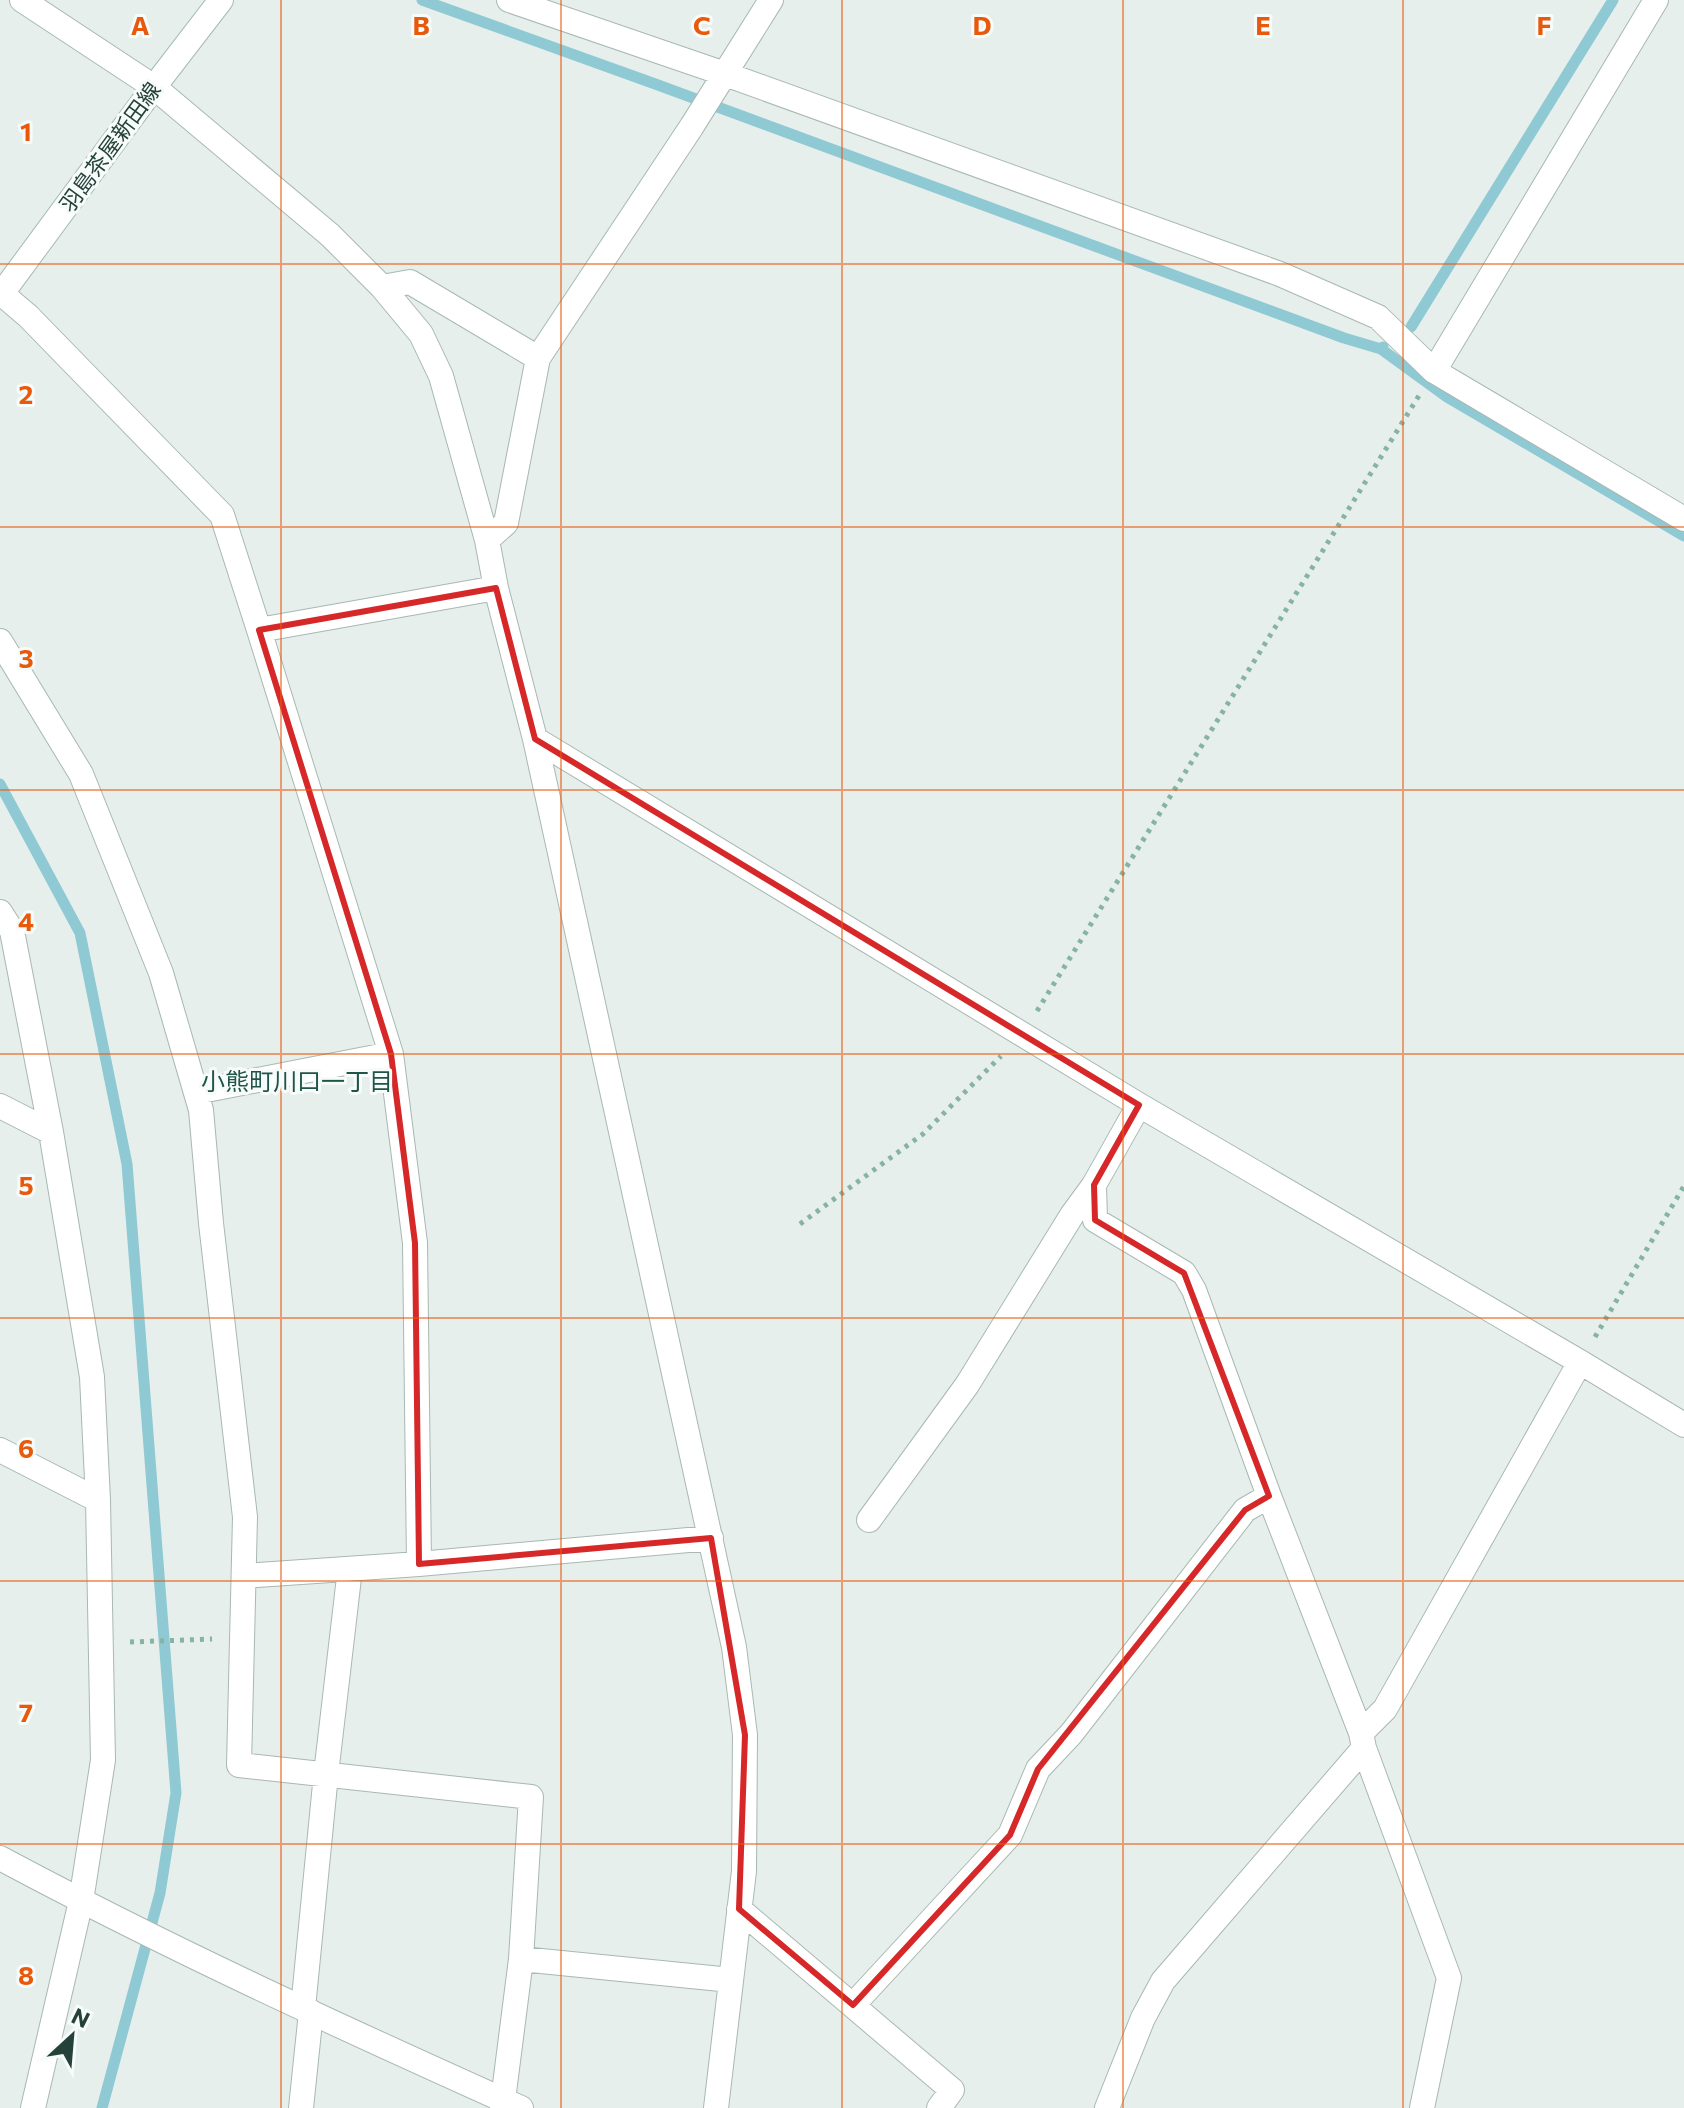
<svg xmlns="http://www.w3.org/2000/svg" width="1684" height="2108" viewBox="0 0 1684 2108" font-family="Commissioner,'Noto Sans JP',sans-serif">
<rect width="100%" height="100%" fill="#e6efeb"/>
<g fill="none" stroke-linecap="round" stroke-linejoin="round">
<path stroke="#8ec9d4" stroke-width="11" d="M422,0L658,85L1344,338L1381,349L1383,347
M1411,327L1613,0
M1381,349L1447,397L1684,536
M0,784L80,933L127,1164L176,1793L160,1893L102,2108"/>
<g stroke="#a8b8b2" stroke-width="26">
<path id="minor" d="M22,0L154,87L330,235L382,287L421,334L441,376L487,540L496,588L535,739L734,1647L745,1735L744,1871L716,2108
M509,0L725,74L1280,274L1378,317L1434,371L1656,0
M382,287L410,282L538,358
M2,294L28,316L222,515L259,630L391,1054L415,1243L419,1564
M1434,371L1684,519
M487,540L506,523L538,358L692,126L771,0
M259,630L496,588
M0,641L81,774L161,973L201,1110L211,1223L245,1517L239,1765L531,1797L521,1959L502,2108
M535,739L1139,1105L1580,1362L1684,1425
M0,912L12,931L51,1132L92,1377L98,1500
M196,1092L391,1054
M1139,1105L1094,1185L1095,1220L1184,1273L1194,1290L1269,1496L1361,1733L1364,1748L1449,1978L1422,2108
M0,1106L51,1132
M0,1450L98,1500L103,1760L81,1901L33,2108
M869,1520L967,1385L1072,1215L1094,1185
M244,1576L419,1564L711,1538
M1361,1733L1385,1709L1580,1362
M739,1909L952,2090L939,2108
M521,1959L731,1980
M853,2005L1010,1835L1038,1769L1071,1734L1245,1510L1269,1496
M303,2008L326,1774L350,1569
M301,2108L311,2012
M1107,2108L1143,2018L1163,1981L1364,1748"/>
</g>
<g stroke="#a8b8b2" stroke-width="26">
<path id="tertiary" d="M0,1858C170,1949 345,2029 521,2108"/>
</g>
<g stroke="#a4bbb3" stroke-width="26">
<path id="secondary" d="M0,296L154,87L221,0"/>
</g>
<path stroke="#86b3a5" stroke-width="5" stroke-dasharray="4 6" stroke-linecap="butt" d="M1037,1011L1420,394
M800,1224L923,1134L1001,1056
M1595,1337L1684,1186
M130,1642L212,1639"/>
<use href="#minor" stroke="#fff" stroke-width="24"/>
<use href="#tertiary" stroke="#fff" stroke-width="24"/>
<use href="#secondary" stroke="#fff" stroke-width="24"/>
</g>
<path fill="none" stroke="#d62828" stroke-width="6" stroke-linejoin="round" d="M496,588L535,739L1139,1105L1094,1185L1095,1220L1184,1273L1269,1496L1245,1510L1038,1769L1010,1835L853,2005L739,1909L745,1735L711,1538L419,1564L415,1243L391,1054L259,630Z"/>
<path fill="none" stroke="#e8590c" stroke-width="2" stroke-opacity="0.55" d="M281,0V2108M561,0V2108M842,0V2108M1123,0V2108M1403,0V2108M0,264H1684M0,527H1684M0,790H1684M0,1054H1684M0,1318H1684M0,1581H1684M0,1844H1684"/>
<g text-anchor="middle" stroke-width="6" stroke-linejoin="round" paint-order="stroke">
<g font-size="22" fill="#24423a" stroke="#f7fbf9">
<text transform="translate(110 147) rotate(-54)" y="8">羽島茶屋新田線</text>
</g>
<g font-size="24" fill="#1f5548" stroke="#f7fbf9">
<text x="297" y="1090">小熊町川口一丁目</text>
</g>
</g>
<g font-size="26" text-anchor="middle" font-weight="bold" fill="#e8590c" stroke="#f7fbf9" stroke-width="6" stroke-linejoin="round" paint-order="stroke">
<text x="140" y="35">A</text>
<text x="421" y="35">B</text>
<text x="702" y="35">C</text>
<text x="982" y="35">D</text>
<text x="1263" y="35">E</text>
<text x="1544" y="35">F</text>
<text x="26" y="141">1</text>
<text x="26" y="404">2</text>
<text x="26" y="668">3</text>
<text x="26" y="931">4</text>
<text x="26" y="1195">5</text>
<text x="26" y="1458">6</text>
<text x="26" y="1722">7</text>
<text x="26" y="1985">8</text>
</g>
<g transform="translate(72 2036) rotate(26)" stroke="#f7fbf9" stroke-width="6" paint-order="stroke">
<path d="M0-6L14 30L0 20L-14 30Z" fill="#24423a"/>
<text y="-12" font-size="22" font-weight="bold" text-anchor="middle" fill="#24423a">N</text>
</g>
</svg>
